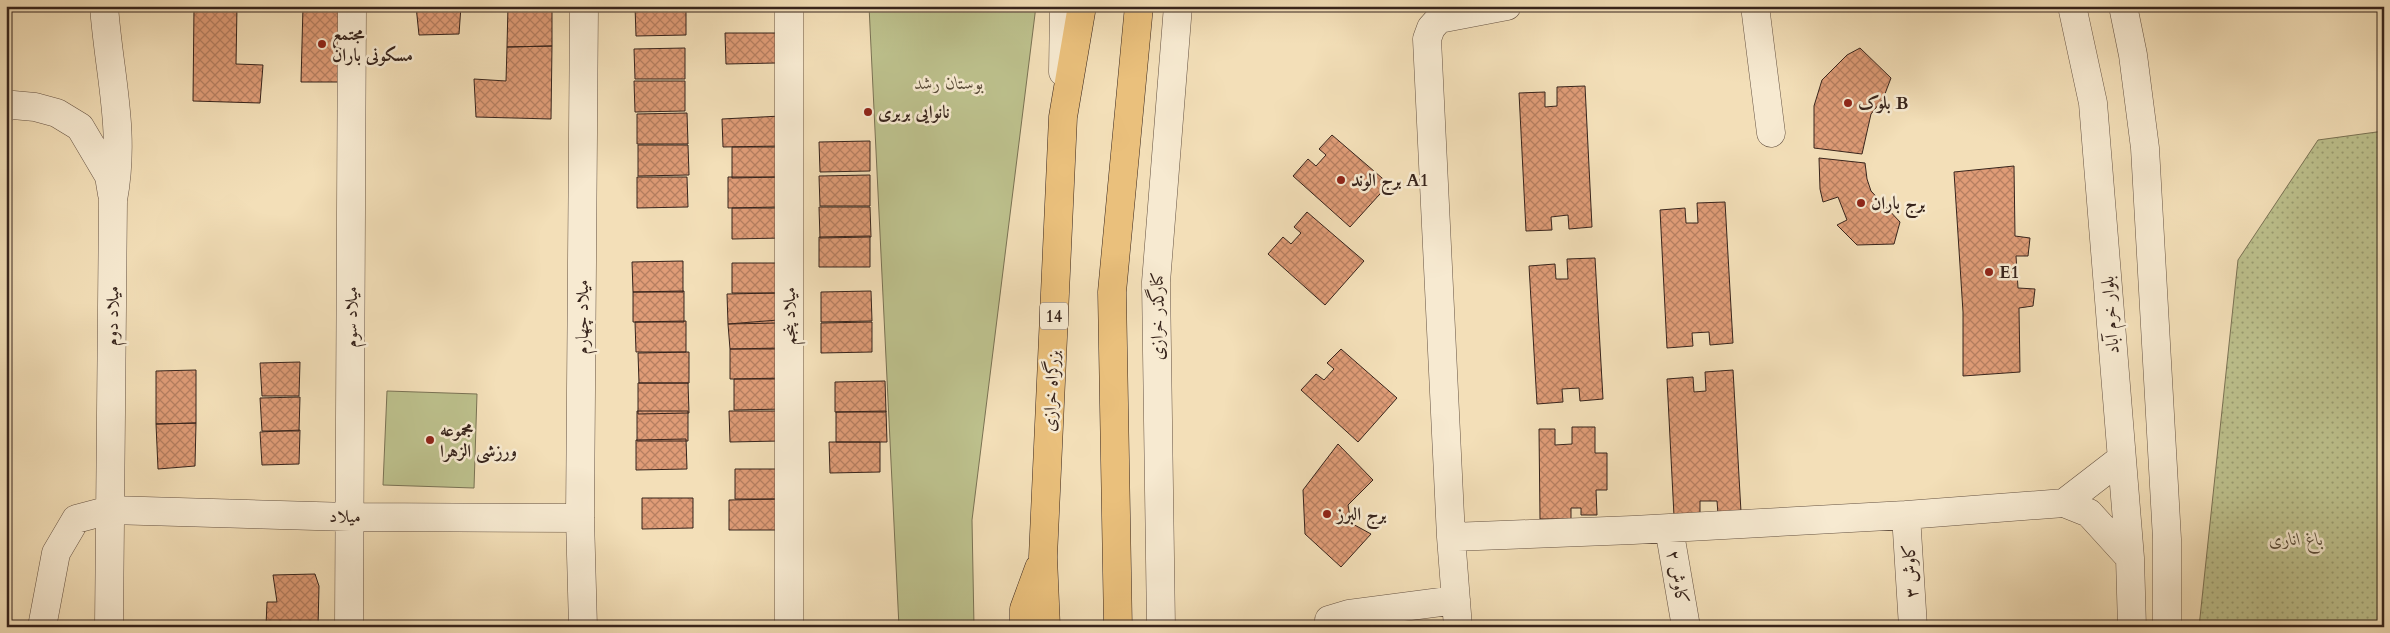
<svg xmlns="http://www.w3.org/2000/svg" width="2390" height="633" viewBox="0 0 2390 633" font-family="Cardo,Amiri,serif">
<defs>
<pattern id="garden-dots" width="8" height="8" patternUnits="userSpaceOnUse" patternTransform="scale(1.25)"><rect width="8" height="8" fill="#bdc18d"/><path d="M2 2h.1M6 6h.1" fill="none" stroke="#9a9d72" stroke-width="1.8" stroke-linecap="round"/></pattern>
<pattern id="building-cross-hatch" width="8" height="8" patternUnits="userSpaceOnUse" patternTransform="scale(1.25)"><rect width="8" height="8" fill="#df9c77"/><path d="M0 0l8 8M0 8l8-8" fill="none" stroke="#b67f61"/></pattern>
</defs>
<rect width="100%" height="100%" fill="#f3dfb8"/>
<filter id="stains"><feTurbulence type="fractalNoise" baseFrequency=".004" numOctaves="4"/><feColorMatrix values="0 0 0 0 .2 0 0 0 0 .09 0 0 0 0 .02 0 0 0 .5 -.17"/></filter>
<radialGradient id="worn" r=".72"><stop offset=".6" stop-color="#630" stop-opacity="0"/><stop offset="1" stop-color="#630" stop-opacity=".3"/></radialGradient>
<path fill="#bdc18d" stroke="#7a7254" d="M869,6H1036L972,520L974,627H899Z
M387,391L477,394L474,488L383,485Z"/>
<path fill="url(#garden-dots)" stroke="#7a7254" d="M2384,131V627H2199L2238,260L2318,140Z"/>
<path fill="url(#building-cross-hatch)" stroke="#37241c" d="M194,6H237L236,64L263,65L260,103L193,101Z
M303,6H342L340,82H301Z
M416,6H461L459,34L419,35Z
M508,6H552V46L507,47Z
M635,6H686V35L636,36Z
M725,33H776V63L726,64Z
M552,46L551,119L476,117L474,79L506,81L507,47Z
M685,48V79H635L634,49Z
M1860,48L1891,78L1883,99L1871,114L1862,154L1814,148V106L1822,80L1847,55Z
M634,81H685V111L635,112Z
M1585,86L1592,227L1569,229L1568,215L1551,217L1552,230L1526,231L1519,93L1545,92V107L1557,106V87Z
M687,113L688,144H637V114Z
M781,116V146L723,147L722,119Z
M1332,135L1389,184L1350,227L1293,176L1308,159L1316,166L1326,155L1319,149Z
M870,141V171L820,172L819,142Z
M638,145H688L689,175L638,176Z
M732,147H782L783,177L732,178Z
M1819,158L1865,163L1867,179L1871,191L1900,222L1894,244L1857,245L1837,225L1847,220L1838,197L1823,202L1820,189Z
M2014,166L2015,236L2030,238L2028,256H2016L2018,288L2035,289L2033,306L2019,308L2020,372L1963,376V312L1954,172Z
M870,175V206H820L819,176Z
M637,177H687L688,207L637,208Z
M728,177H779V207L728,208Z
M1725,202L1733,343L1710,345L1709,332L1692,333L1693,346L1667,348L1660,210L1685,208L1686,223H1698L1697,203Z
M819,207H870L871,237L820,238Z
M732,208H783V238L732,239Z
M1307,212L1364,261L1325,305L1268,254L1283,237L1291,244L1301,233L1294,227Z
M870,236V267H819V237Z
M1595,258L1603,399L1580,401L1579,388L1562,389L1563,402L1537,404L1529,266L1555,264L1556,279H1568L1567,259Z
M683,261V292H633L632,262Z
M732,263H783V293H732Z
M684,291V322H633V292Z
M871,291L872,321L821,322V292Z
M778,293L779,323L728,324L727,294Z
M778,320L780,349H730L728,324Z
M686,321V352H636L635,322Z
M872,322V352L821,353V323Z
M781,348V379H730V349Z
M1341,349L1397,398L1358,442L1301,390L1316,374L1324,380L1334,369L1327,363Z
M689,352V383H639L638,353Z
M300,362L299,396H262L260,363Z
M196,370V423L156,424V371Z
M1733,370L1741,512L1718,514L1717,501H1700V515L1674,516L1667,379L1693,377L1694,392L1706,391L1705,372Z
M784,378L785,409L734,410V379Z
M885,381L886,412H835V382Z
M638,383H688L689,413L638,414Z
M300,397L299,431H262L260,398Z
M637,411H688V441H637Z
M729,411H780V441L730,442Z
M886,411L887,442H836V412Z
M196,423L195,466L158,469L156,424Z
M1572,427H1595V453H1607V490H1596L1597,515H1581V508H1571V519H1540L1539,429H1555V445L1572,444Z
M300,430L299,464L262,465L260,432Z
M686,439L687,469L636,470V440Z
M829,442H880V472L830,473Z
M1338,444L1373,480L1348,505L1351,523L1371,534L1341,567L1305,534L1303,490Z
M735,469H785L786,499H735Z
M642,498H693V528L642,529Z
M780,499V530H729V500Z
M315,574L319,586L318,627H247L266,626L267,602H277L273,575Z
M28,622V627H6V623Z"/>
<g fill="none" stroke-linecap="round" stroke-linejoin="round">
<g stroke="#665343" stroke-width="29">
<path id="minor" d="M104,6C109,75 126,131 113,200L109,627
M1755,6L1771,133
M2072,6L2093,103L2130,558L2132,627
M2123,6L2133,55L2145,148L2167,539V627
M1063,72L1064,6
M6,107L13,105L35,107L57,113L80,127L109,176L112,194
M2064,503L2121,459
M1906,515L1913,627
M1669,528L1686,627
M1451,537L1633,530L1906,515L2064,503L2089,513L2130,558
M1329,620L1349,614L1456,600
M42,627L56,553L76,519L110,510L350,517L580,518
M349,627L352,6
M583,627L580,518L584,6
M789,627V6
M1161,627L1156,282L1178,6
M1458,627L1451,537L1427,39L1431,28L1439,19L1507,6"/>
</g>
<g stroke="#37241c" stroke-width="29">
<path id="highway" d="M1024,627V609L1039,568
M1046,627L1043,557L1063,117L1082,6
M1118,627L1112,292L1139,6"/>
</g>
<use href="#minor" stroke="#f7ead1" stroke-width="28"/>
<use href="#highway" stroke="#eac07c" stroke-width="28"/>
</g>
<g fill="#8f2418" stroke="#f7ead1" stroke-width="2">
<circle cx="322" cy="44" r="5"/>
<circle cx="1848" cy="103" r="5"/>
<circle cx="868" cy="112" r="5"/>
<circle cx="1341" cy="180" r="5"/>
<circle cx="1861" cy="203" r="5"/>
<circle cx="1989" cy="272" r="5"/>
<circle cx="430" cy="440" r="5"/>
<circle cx="1327" cy="514" r="5"/>
</g>
<g text-anchor="middle" stroke-width="5" stroke-linejoin="round" paint-order="stroke">
<rect fill="#f7ead1" stroke="#715f52" stroke-width="1" x="1040" y="302.5" width="28" height="27" rx="4"/>
<g font-size="16" font-weight="bold" fill="#37241c">
<text x="1054" y="322">14</text>
</g>
<g font-size="18" font-weight="bold" fill="#37241c" stroke="#f7ead1" text-anchor="start">
<text x="332" y="40">مجتمع<tspan x="332" dy="21">مسکونی باران</tspan></text>
<text x="1858" y="109">بلوک B</text>
<text x="878" y="118">نانوایی بربری</text>
<text x="1351" y="186">برج الوند A1</text>
<text x="1871" y="209">برج باران</text>
<text x="1999" y="278">E1</text>
<text x="440" y="436">مجموعه<tspan x="440" dy="21">ورزشی الزهرا</tspan></text>
<text x="1337" y="520">برج البرز</text>
</g>
<g font-size="18" font-style="italic" fill="#584b38" stroke="#f7ead1">
<text x="949" y="89">بوستان رشد</text>
<text x="2296" y="545">باغ اناری</text>
</g>
<g font-size="18" fill="#37241c" stroke="#f7ead1">
<text transform="translate(2110 315) rotate(-94)" y="6">بلوار خرم آباد</text>
<text transform="translate(112 316) rotate(-89)" y="6">میلاد دوم</text>
<text transform="translate(789 316) rotate(-90)" y="6">میلاد پنجم</text>
<text transform="translate(1157 316) rotate(-90)" y="6">کنارگذر خرازی</text>
<text transform="translate(351 317) rotate(-90)" y="6">میلاد سوم</text>
<text transform="translate(582 317) rotate(-90)" y="6">میلاد چهارم</text>
<text transform="translate(1051 391) rotate(-87)" y="6">بزرگراه خرازی</text>
<text transform="translate(345 516) rotate(1)" y="6">میلاد</text>
<text transform="translate(1910 571) rotate(-93)" y="6">کاوش ۳</text>
<text transform="translate(1678 577) rotate(80)" y="6">کاوش ۲</text>
</g>
</g>
<rect width="2390" height="633" fill="none" stroke="#f3dfb8" stroke-width="25"/>
<rect x="8" y="8" width="2375" height="618" fill="none" stroke="#37241c" stroke-width="2.5"/>
<rect x="12" y="12" width="2365" height="608" fill="none" stroke="#37241c"/>
<rect width="100%" height="100%" filter="url(#stains)"/>
<rect width="100%" height="100%" fill="url(#worn)"/>
</svg>
